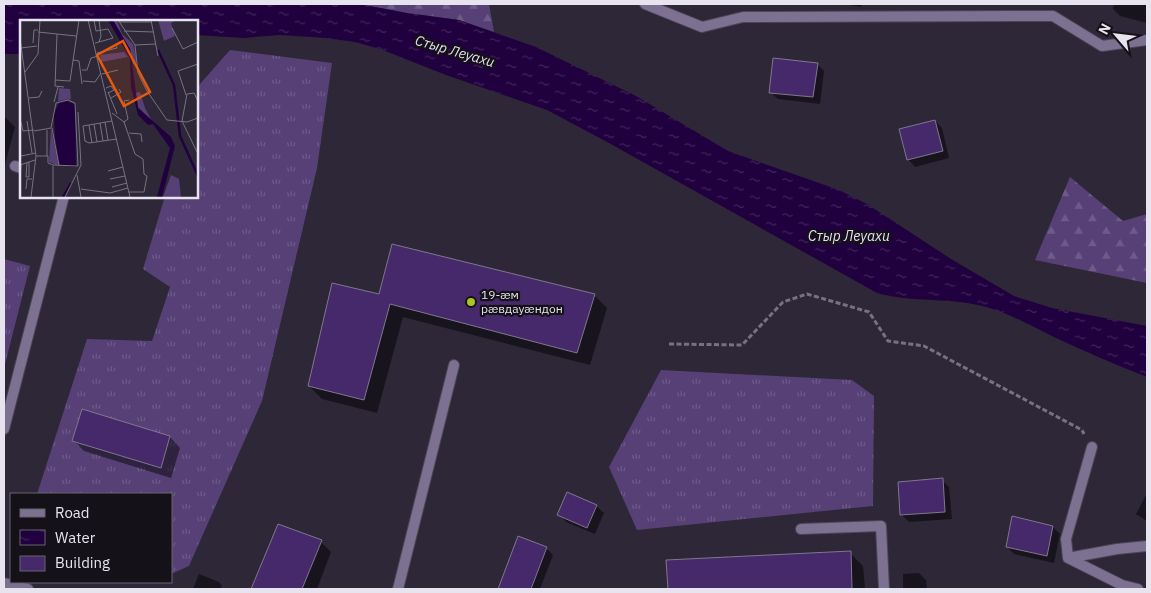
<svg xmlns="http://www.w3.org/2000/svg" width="1151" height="593" viewBox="0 0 1151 593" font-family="'IBM Plex Sans',sans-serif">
<defs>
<pattern id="grass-tufts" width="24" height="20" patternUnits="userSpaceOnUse" patternTransform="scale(1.25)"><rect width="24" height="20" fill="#564076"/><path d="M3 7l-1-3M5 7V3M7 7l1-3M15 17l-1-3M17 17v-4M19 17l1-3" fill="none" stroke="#6e5b8a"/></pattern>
<pattern id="forest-firs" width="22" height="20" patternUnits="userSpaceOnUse" patternTransform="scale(1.25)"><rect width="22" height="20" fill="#564076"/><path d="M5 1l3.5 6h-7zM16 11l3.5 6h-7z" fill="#6e5b8a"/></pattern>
<pattern id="water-ripples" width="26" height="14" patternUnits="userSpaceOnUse" patternTransform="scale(1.25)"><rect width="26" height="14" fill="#20003e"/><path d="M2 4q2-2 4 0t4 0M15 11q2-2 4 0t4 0" fill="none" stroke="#40255a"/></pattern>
</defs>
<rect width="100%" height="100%" fill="#2d2737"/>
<path fill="url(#grass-tufts)" d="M230,50L332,63L317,168L262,401L189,566L171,574V494H37L87,339L152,341L170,287L143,269L165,196H196V96L200,84Z
M4,259L30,266L4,368Z
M661,370L852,380L874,396L873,506L637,530L609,467Z"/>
<path fill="url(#forest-firs)" d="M359,4H489L494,32L459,20L407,13Z
M1070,177L1123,221L1147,214V283L1035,260Z"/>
<path fill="url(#water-ripples)" d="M4,4H359L407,13L459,20L536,47L636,96L728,151L839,190L867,204L951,259L1014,296L1052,308L1147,326V377C1116,365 1086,352 1056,338C1033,327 1011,314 986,307C950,297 913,303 877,293L609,143L547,110L446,75L380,49L355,42L326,38L280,35L243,38L196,35V21H21V54H4Z"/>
<path fill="#0007" d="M845,4H862L861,7Z
M1114,4H1147V23L1120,16L1113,9Z
M817,64L824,71L820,104L778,99L770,92Z
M4,116L15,127L4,168Z
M935,121L942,128L949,158L915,167L908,159Z
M380,295H594L607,308L590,365L403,317L377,413L322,399L309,386Z
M83,411L170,437L180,448L171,478L84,451L74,441Z
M942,480L949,487L952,519L909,522L902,515Z
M1146,495L1147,496V521L1136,514Z
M596,506L604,513L595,534L566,522L559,514Z
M278,526L321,542L331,552L317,589H252Z
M1053,527L1060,534L1054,563L1014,554L1007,547Z
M519,538L546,548L553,555L540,589H499Z
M850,553L863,566L865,589H669L668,561Z
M919,573L926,580L927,589H903V574Z
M199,574L219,582L222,586L221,589H193Z"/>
<path fill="#46296a" stroke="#7f788b" d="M773,58L818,63L813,97L769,93Z
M935,120L943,151L907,160L899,129Z
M392,244L595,294L577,353L390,304L364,400L308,386L332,283L379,294Z
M82,409L170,436L161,468L72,441Z
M943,478L945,512L900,515L898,482Z
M567,492L597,505L587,528L557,515Z
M1012,516L1053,526L1047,556L1006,547Z
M278,524L322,540L302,589H251Z
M518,536L547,547L531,589H498Z
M851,551L852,589H668L666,560Z"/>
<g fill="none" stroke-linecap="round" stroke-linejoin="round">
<g stroke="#4b4554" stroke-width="12">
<path id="lane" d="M15,166L21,168
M4,429L64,196
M1092,447L1066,539L1068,558L1122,585L1138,589
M801,529L881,526L884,589
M1068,558L1117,549L1147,546
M398,589L454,365"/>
</g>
<g stroke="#4b4554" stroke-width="12">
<path id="street" d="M645,4L702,27L743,17L1053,16L1102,46L1147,40
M4,583L28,589"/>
</g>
<path stroke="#777280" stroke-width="3" stroke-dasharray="5 2.5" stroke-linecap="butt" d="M669,344L742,345L783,302L807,294L869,312L888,341L924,346L1082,430L1084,434"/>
<use href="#lane" stroke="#7d7191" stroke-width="10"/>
<use href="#street" stroke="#7d7191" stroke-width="10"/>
</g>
<circle fill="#a6c820" stroke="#141118" stroke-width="2" cx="471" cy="302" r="5"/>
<g text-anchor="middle" stroke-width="4.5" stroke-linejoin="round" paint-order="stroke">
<g font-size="12" fill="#e7e4ef" stroke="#141118" text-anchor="start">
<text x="481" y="299">19-æм<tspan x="481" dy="14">рӕвдауӕндон</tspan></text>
</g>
<g font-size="14" font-style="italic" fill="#e5dff3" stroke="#141118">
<text transform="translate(455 51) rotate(16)" y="5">Стыр Леуахи</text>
<text x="849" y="241">Стыр Леуахи</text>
</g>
</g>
<g transform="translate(20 20)">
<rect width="178" height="178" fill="#2d2737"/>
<path d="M104,32L108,37L81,42L80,35ZM39,68L50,69L51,79L38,81Z" fill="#564076"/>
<path d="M93,0H97L102,14L113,24L117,41L113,44L110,29ZM138,0H157L151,3L155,16L144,21ZM120,72L125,88L132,101L118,87L116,73ZM151,155L159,159L161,177H143Z" fill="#564076"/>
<path d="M31,108L38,143L37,145L29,142Z" fill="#564076"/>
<path d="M88,0H93L110,29L118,88L151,117L155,126L142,177H137L150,128L133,104L128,105L118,95L111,67L110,38ZM47,81L55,85L56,147L40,145L35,118L34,93L39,83Z" fill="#20003e"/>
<path fill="none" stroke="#20003e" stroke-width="2.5" d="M138,30L154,65L160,116L178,156M43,177L51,163"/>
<path fill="none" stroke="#777381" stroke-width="1" d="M68,0L110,177M74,0L76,11L88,9L93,18L79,22M98,0L115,25L118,53L127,71L147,100L167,102L178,98M131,0L138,36M99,2H132M152,8L163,29L178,22M104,11L134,12M18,12L56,16M37,14L35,66L44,67M0,18L16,136L11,177M13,23L14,10H18M75,23L79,22L81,16L79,0M115,25L136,24M1,28L17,26M77,33L97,28L96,26M53,40L59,41L62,64M62,50H67L71,38L78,36M5,52L18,34L20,0M82,54L98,50M35,60L50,61L59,0M63,61L75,62L81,53M86,68L91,66L94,70L88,73M88,72L97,94M166,75L158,51L178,44M9,78L19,77L22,71M91,78L101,72L99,69M178,81L174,73L167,74L162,101L178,134M34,82L38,67M92,93L104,102L115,134L123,139L124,154L127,156L124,172H109M7,101L12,133M92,101L63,106L65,121L69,123L97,119M1,102L3,111L14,110M85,102L88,120M104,102L108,99L104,81L109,80M80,103L83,121M74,104L77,122M69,105L72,123M32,108L39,146M27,110V136M14,111L31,108L36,83L48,80L55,83L58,146L33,145L28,143V136H16M109,113L121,114L122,122M1,136L16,133M7,143L6,157H9V142M0,145L15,140M88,151L103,147M57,155L61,177M90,159L105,156M0,160L1,144M92,167L107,163M6,169L7,159H12M61,169L90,173L108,168M33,177V146M45,177L61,145L58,92"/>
<path fill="#e8590c" fill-opacity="0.15" stroke="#e8590c" stroke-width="2.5" d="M103,21L130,72L104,86L77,35Z"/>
<rect width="178" height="178" fill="none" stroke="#e7e4ef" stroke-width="2.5"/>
</g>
<rect width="1151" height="593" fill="none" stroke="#e7e4ef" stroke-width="10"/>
<rect x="10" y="493" width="162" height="90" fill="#141118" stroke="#68656e"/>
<rect x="20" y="509" width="25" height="8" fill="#7d7191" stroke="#68656e"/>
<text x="55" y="518" font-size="15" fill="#e7e4ef">Road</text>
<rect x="20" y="530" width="25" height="15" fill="url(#water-ripples)" stroke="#68656e"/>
<text x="55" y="543" font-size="15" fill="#e7e4ef">Water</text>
<rect x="20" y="556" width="25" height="15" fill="#46296a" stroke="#68656e"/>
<text x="55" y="568" font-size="15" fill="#e7e4ef">Building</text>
<g transform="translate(1116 35) rotate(298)" stroke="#141118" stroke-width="4" paint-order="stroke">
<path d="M0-4L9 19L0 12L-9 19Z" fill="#e7e4ef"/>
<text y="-8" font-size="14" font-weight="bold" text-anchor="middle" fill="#e7e4ef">N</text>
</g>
</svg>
